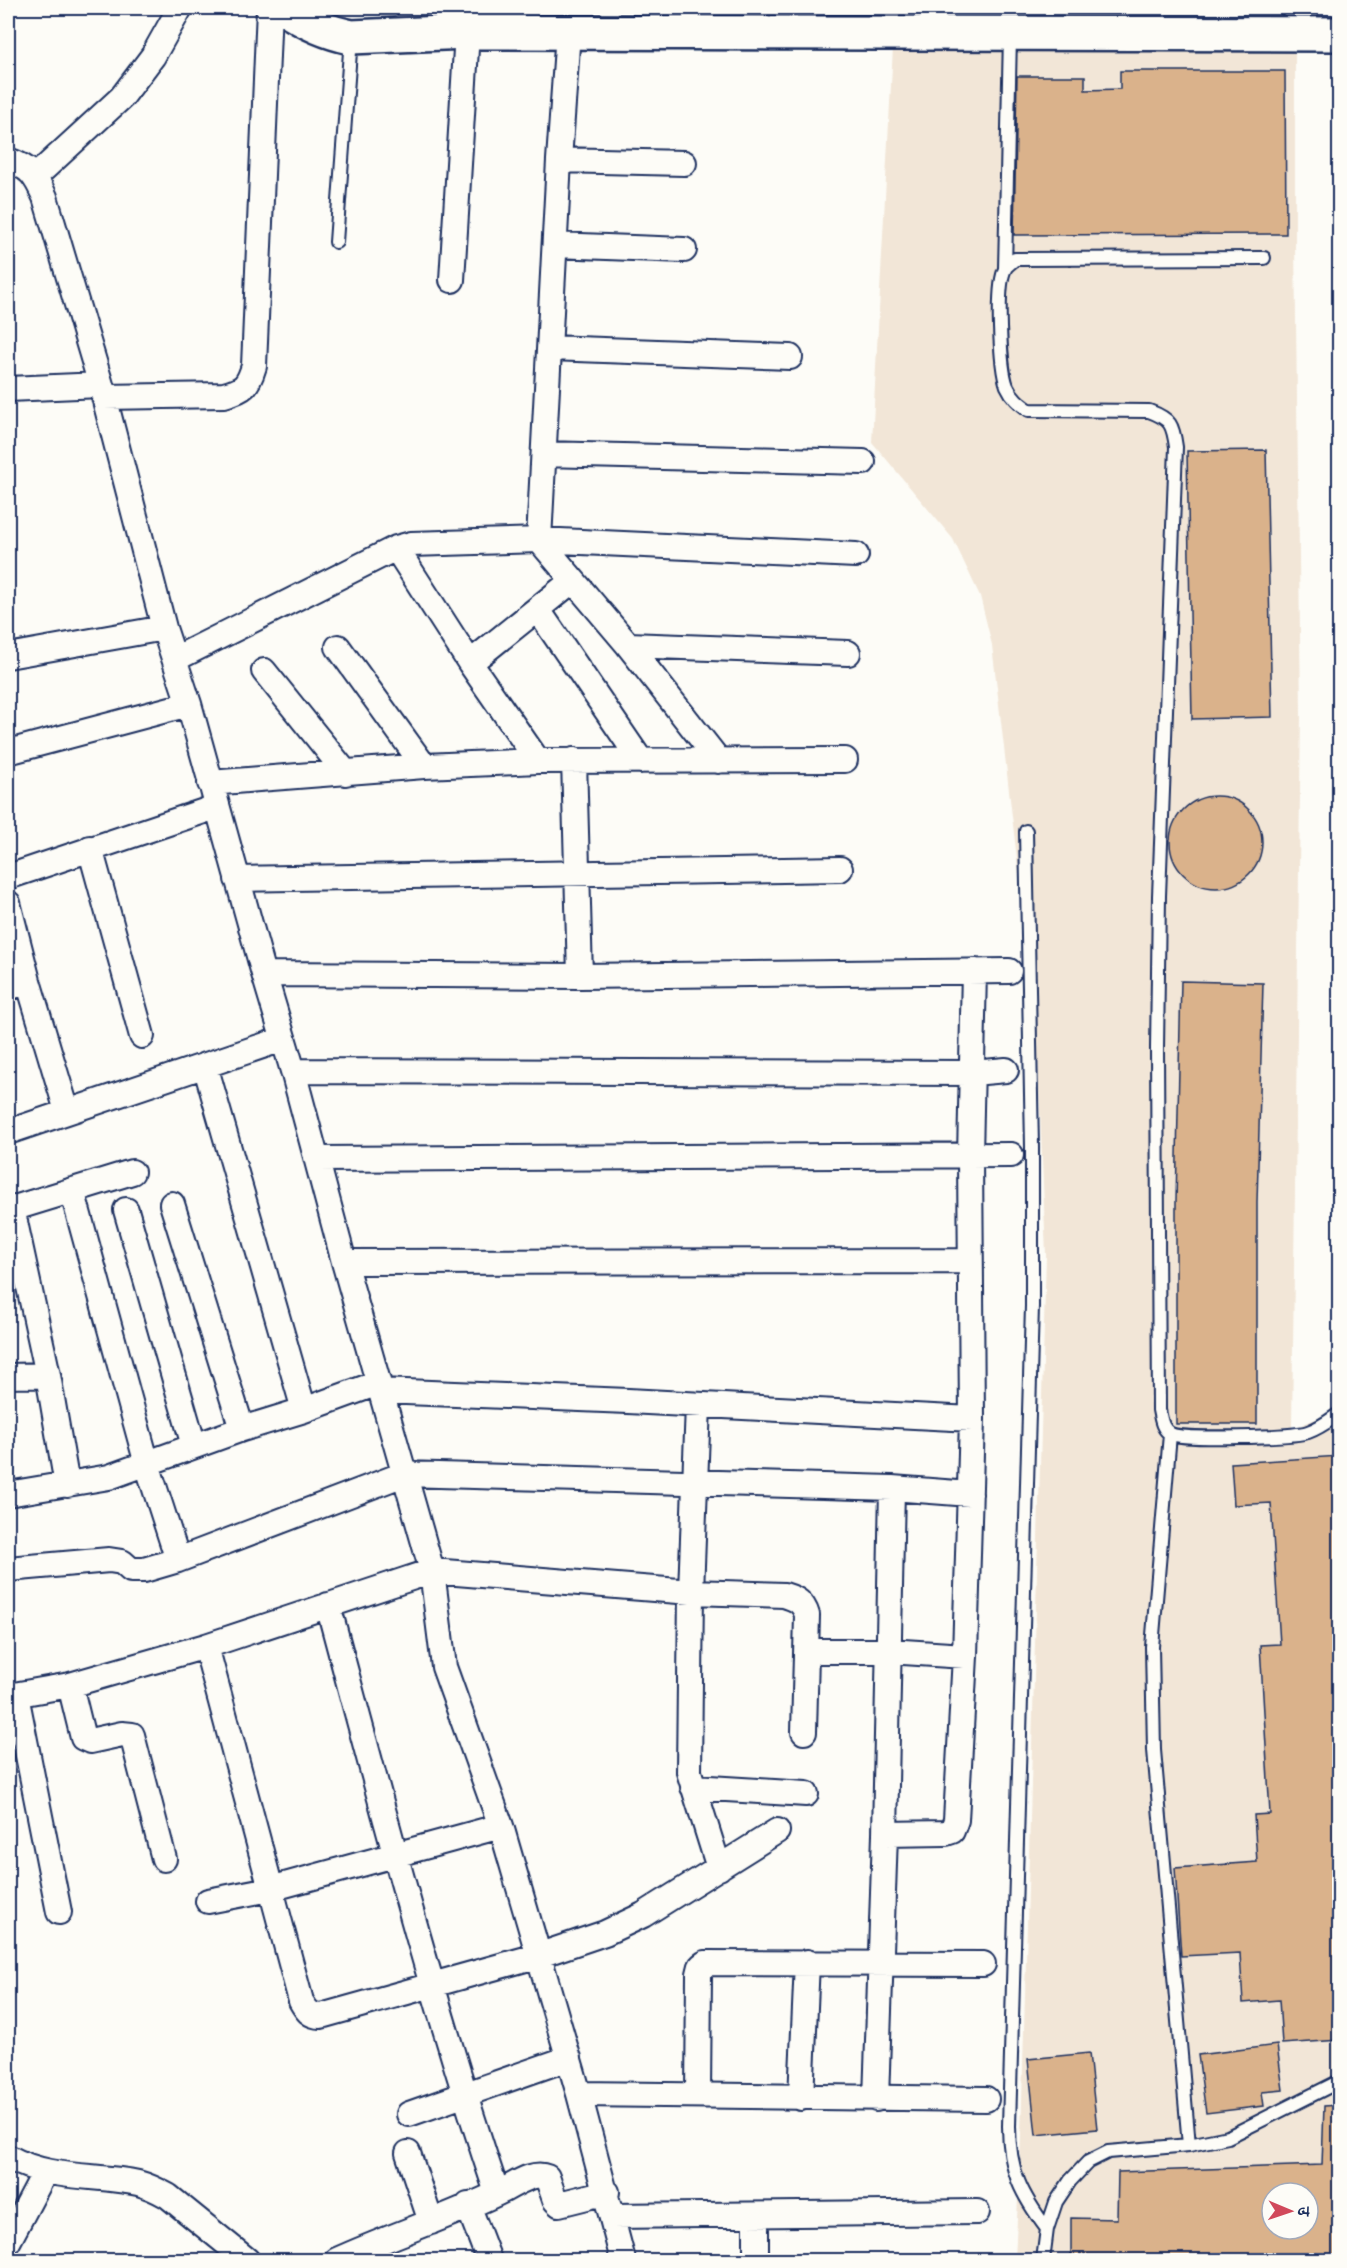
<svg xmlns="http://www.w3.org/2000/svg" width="1347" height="2268" viewBox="0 0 1347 2268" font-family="Dekko,'Playpen Sans Deva',sans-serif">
<rect width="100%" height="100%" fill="#fdfcf7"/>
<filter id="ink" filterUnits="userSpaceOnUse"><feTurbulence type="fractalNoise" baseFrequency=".0167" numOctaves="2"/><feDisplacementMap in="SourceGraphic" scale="12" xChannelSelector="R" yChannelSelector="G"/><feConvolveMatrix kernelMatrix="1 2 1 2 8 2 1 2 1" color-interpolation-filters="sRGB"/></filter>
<g filter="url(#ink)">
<path fill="#f2e6d7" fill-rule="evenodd" d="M1295,45V242L1301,712L1292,1429L1325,1415L1339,1401V2260H1015L1021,2136L1046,1255L1034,963L1019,876L992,645L980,596L953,539L872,442L893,47ZM1272,2193H1308V2229H1272Z"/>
<path fill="#dab28b" stroke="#1b2f5e" stroke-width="1.5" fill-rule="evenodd" d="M1120,71H1285L1286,234L1014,235L1017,76H1085V90L1120,89Z
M1266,450L1272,717L1192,719L1187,451Z
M1170 842a46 46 0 1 1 92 0a46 46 0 1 1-92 0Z
M1181,981L1263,983L1257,1202V1424H1176V1201Z
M1340,1456V2040L1282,2044L1279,2000L1243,2003L1240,1953L1181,1956L1175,1868L1257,1862L1254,1815L1270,1814L1260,1645L1280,1644L1271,1503L1234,1505L1231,1463Z
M1277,2045L1283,2090L1262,2092L1264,2106L1206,2113L1198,2055Z
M1089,2053L1097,2129L1036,2135L1028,2059Z
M1340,2105V2260H1071V2218L1117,2219L1118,2172L1322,2165L1324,2106ZM1272,2193H1308V2229H1272Z"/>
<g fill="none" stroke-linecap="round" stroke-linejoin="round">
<g stroke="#1b2f5e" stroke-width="16">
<path id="lane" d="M336,242L351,38
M1264,258L1015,259C1012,262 1006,266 1005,269C996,286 1000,368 1007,386C1012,397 1019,403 1029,410L1149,411C1171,419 1173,425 1176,447L1159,896L1157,1049L1159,1410C1161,1419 1162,1430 1171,1434C1183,1440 1294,1437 1308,1432C1320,1428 1330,1420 1340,1413
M1005,269L1010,35
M1026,831L1032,1147V1306L1009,2126C1009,2171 1021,2194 1047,2229
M1170,1434L1152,1647L1154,1750L1189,2145
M1043,2260L1047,2229L1056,2202L1070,2181L1088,2162L1108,2152L1189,2145L1228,2137L1340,2081"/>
</g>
<g stroke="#1b2f5e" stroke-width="28">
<path id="street" d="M568,32L559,160L539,540L628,645L719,761
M8,160C31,168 35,175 45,197L101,385L164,628L189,704L264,974L293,1071L344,1262L432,1571L444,1667L501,1826L579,2094L623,2260
M559,160L684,163
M36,176L122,97L153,56L180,8
M555,245L684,250
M452,280L467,32
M550,348L790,357
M8,389L101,385
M104,397L224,395C244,390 248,386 254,366L269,8
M544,454L863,462
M396,548L470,663L538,761
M538,610L641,761
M628,645L848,653
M338,647L424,766
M8,656L164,628
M175,659L396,548L411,544L539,540L856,555
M470,663L572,581
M264,671L346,773
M8,752L189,704
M574,760L580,976
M210,783L424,766L538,761L845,760
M90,848L142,1036
M8,877L216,807
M237,879L840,869
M8,903L28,981L67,1111
M264,974L580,976L1009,971
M8,988L28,981
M205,1065L304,1410
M293,1071L973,1073L1006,1070
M8,1132L283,1039
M318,1159L1011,1155
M72,1190L147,1464L178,1560
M172,1204L242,1429
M12,1208L48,1375L67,1485
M8,1210L132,1172
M126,1210L194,1446
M344,1262L970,1261
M8,1376L48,1375
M381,1391L628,1401L972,1419
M698,1405L691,1592L689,1772L719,1868
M8,1494L109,1477L242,1429L304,1410L378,1383
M8,1569L109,1560L122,1562L131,1570H144L178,1560L404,1474L892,1488L970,1494
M328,1605C381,1802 432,2000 497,2193
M206,1646L301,2001C306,2010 310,2016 321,2016L540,1955L605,1933L643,1915L777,1831
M807,1651H888L965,1656
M70,1685L83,1738L90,1741L122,1734L132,1735L164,1859
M16,1695L59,1912
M8,1696L70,1685L206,1646L432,1571L691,1592L784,1595C797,1599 803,1602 807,1615L804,1732
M693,1787L806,1794
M885,1834L946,1833L952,1831L956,1820L965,1656L972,1419L970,1156L974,971
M208,1901L270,1889L501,1826
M579,2094L986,2099
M698,2095L699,1974L701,1966L705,1963L983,1964
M801,2098L807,1962
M876,2099L885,1834L892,1488
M409,2114L569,2058
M408,2153L431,2222
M8,2157C49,2180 94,2174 138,2183C149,2186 159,2191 168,2196L247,2260
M468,2205L489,2260
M612,2216L977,2212
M8,2242L45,2172
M337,2260C392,2235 450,2217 504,2190C516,2184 533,2171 547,2177L555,2200L559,2204L607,2192
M756,2260V2215"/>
</g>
<g stroke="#1b2f5e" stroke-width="38">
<path id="secondary" d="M284,8C305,22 326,32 351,37L467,32L1340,34"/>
</g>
<use href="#lane" stroke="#fdfcf7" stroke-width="12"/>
<use href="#street" stroke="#fdfcf7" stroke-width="24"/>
<use href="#secondary" stroke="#fdfcf7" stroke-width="33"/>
</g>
</g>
<rect width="1347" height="2268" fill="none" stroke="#fdfcf7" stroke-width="30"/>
<rect x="15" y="15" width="1317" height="2238" fill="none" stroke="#1b2f5e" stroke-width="2" filter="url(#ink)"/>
<g transform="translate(1290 2211) rotate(92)"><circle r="28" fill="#fdfcf7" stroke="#a3aaba" stroke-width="1.5"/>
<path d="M0-4.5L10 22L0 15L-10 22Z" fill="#d1495b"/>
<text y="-9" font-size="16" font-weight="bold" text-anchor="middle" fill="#1b2f5e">उ</text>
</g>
</svg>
